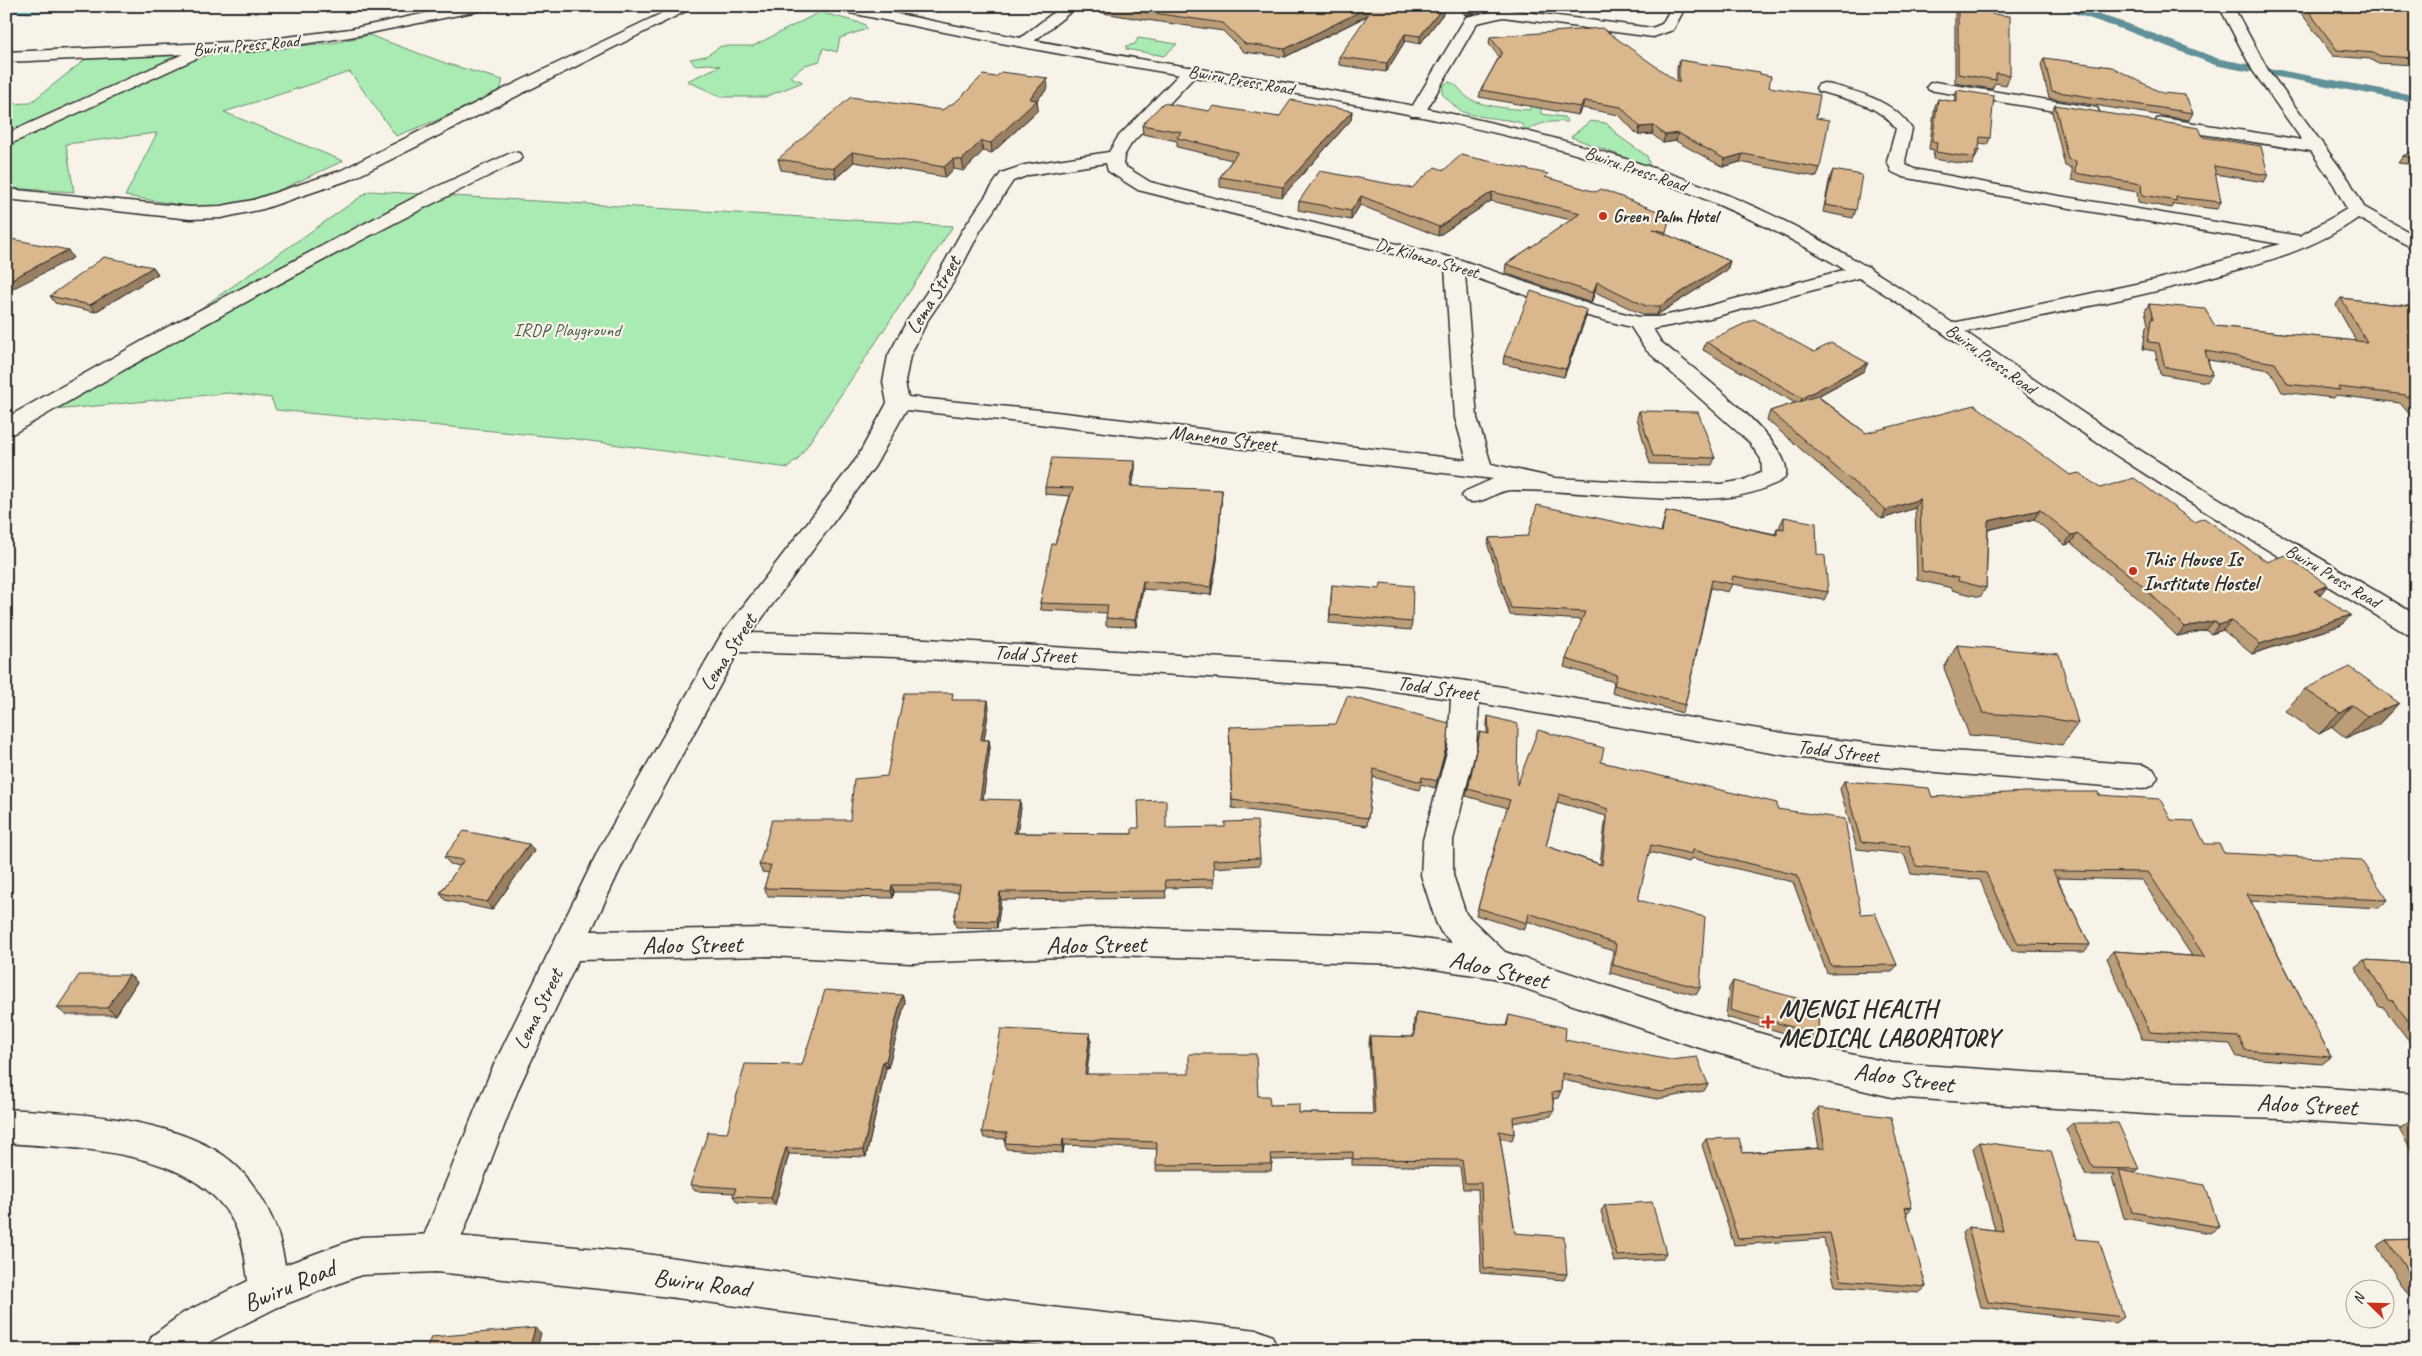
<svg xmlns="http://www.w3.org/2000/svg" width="2422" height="1356" viewBox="0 0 2422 1356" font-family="Caveat,sans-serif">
<rect width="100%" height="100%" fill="#f7f3e8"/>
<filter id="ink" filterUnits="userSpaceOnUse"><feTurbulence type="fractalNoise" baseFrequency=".02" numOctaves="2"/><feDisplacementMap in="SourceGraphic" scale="10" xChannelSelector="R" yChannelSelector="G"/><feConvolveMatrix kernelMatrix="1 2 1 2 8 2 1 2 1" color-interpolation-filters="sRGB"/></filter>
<g filter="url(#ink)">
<path fill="#aaeab3" stroke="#6a8a6f" d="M820,12L864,24L867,29L840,38L837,52L823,48L820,61L805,65L790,77L803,82L765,97H722L687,81L720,66L709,64L695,65L690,59L706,56L721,46H753Z
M369,35L448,64L503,80L500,91L435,121L396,136L350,72L224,112L343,161L230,213L125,196L157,133L66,144L74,192L6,188V104L30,103L91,55L263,49L333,43Z
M1138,38L1177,44L1164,56L1126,49V46L1135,44Z
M1449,82C1459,85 1460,91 1467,97C1480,107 1514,109 1530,110L1532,95L1541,105V114L1564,117L1568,122C1550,121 1540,122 1525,132L1521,123C1505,118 1471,118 1459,110C1453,105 1448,99 1442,94L1443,85Z
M1590,121L1606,123L1620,137L1647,156L1650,167L1571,137Z
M369,191L953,226L797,461H794L789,468L575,439L276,410L271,398L229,393L55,410Z"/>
<path fill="#84d4e0" stroke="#609098" d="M6,6H77C59,10 19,19 6,6Z"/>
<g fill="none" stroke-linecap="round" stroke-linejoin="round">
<path stroke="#609098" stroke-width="7" d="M2063,6L2132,29L2217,62L2416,99"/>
<g stroke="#2b2b2b" stroke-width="3">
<path id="minor" d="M677,6H696L352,179L263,209L221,218L190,219L6,199V189L190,207L221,206L253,200L340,171L522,80Z
M1062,6H1078L1028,46H1018L1015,43L1018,40Z
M1672,6H1686L1673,30L1653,37L1503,17L1477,23L1423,116H1411L1409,112L1466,17L1503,9L1652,28L1662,24Z
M2219,6H2233L2268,70L2349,180L2364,207L2416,236V250L2358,218C2316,248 2266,262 2218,275C2129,300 2039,316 1950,335L1943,333L1940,329L1943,325L2159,279L2280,244L2023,200L1903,177L1892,172L1887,161L1896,129C1879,104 1845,99 1818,91L1816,88L1818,85L1824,83C1858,92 1892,99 1912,129L1905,161L1906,165L1914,169L2023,190L2300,236L2347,209L2334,185L2311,151L2163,128L2157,127L2155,123L2157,119L2163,118L2302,140L2253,71Z
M203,45L211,50L208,53L6,146V134Z
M1190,67L1196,69L1198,72L1196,75L1131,144L1124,156L1123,165L1150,182L1461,260L1594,306L1639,317H1658L1701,308L1862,265L1869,267L1872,271L1869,275L1710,318L1653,329L1661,342C1687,364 1792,441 1786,474C1784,481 1777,483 1772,485C1741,500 1709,499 1675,499C1621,498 1566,490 1512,490C1495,490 1484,506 1466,501L1462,496L1466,491L1493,479L1039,424L906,410L875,466L751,633L895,637L1365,667L1466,681L1801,736L1911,748L2143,765L2153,769L2158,777L2153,785L2143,789L1911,770L1801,758L1479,703L1476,748L1453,840V875L1466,914L1505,952L1693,1014L1784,1040L1892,1063L2176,1082L2282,1085L2416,1094V1128L2282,1119L2176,1116L1892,1097L1784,1072L1693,1046L1494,978L1401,964L1113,955L911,963L769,956L578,960L519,1087L450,1267L436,1272L422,1267L417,1253L491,1071L599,849L721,635L857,458L887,403L883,382L888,356L907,321L933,283L962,231L1001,173L1025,165L1109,152L1118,137L1184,69ZM1106,163L1108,171L1138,190L1445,267L1455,418L1467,460L1039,410L908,397L905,382L910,356L927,321L953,283L980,231L1013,181L1029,175ZM1465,274L1580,314L1631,327L1646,350L1749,442L1761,459L1762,471L1744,480L1722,484L1650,483L1555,478L1491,464L1477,418ZM738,652L895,657L1365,687L1451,699L1448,748L1423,840L1421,875L1436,922L1441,932L1452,943L1401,936L1113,927L911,935L769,928L591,931L623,863Z
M1935,82L2091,107L2097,108L2099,112L2097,116L2091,117L1929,90L1927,87L1929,84Z
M513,152L519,153L522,157L519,161C347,244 179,337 14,433L6,435V418L160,331L419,195Z
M6,1109C73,1113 166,1117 223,1155C248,1172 267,1203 277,1231C281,1243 289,1279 288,1291C287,1295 284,1301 282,1305L268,1311L254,1305C245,1282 248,1257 239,1234C206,1148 82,1149 6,1143Z"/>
</g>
<g stroke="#2b2b2b" stroke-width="3">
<path id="tertiary" d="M460,6H490L483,10L350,37L255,51L6,62V52L255,41L350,29Z
M829,6C872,6 915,18 957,26C1020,38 1082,49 1145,60C1342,92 1541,120 1727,195C1864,251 1968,337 2089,417C2195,488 2307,549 2416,615V636L2407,634C2296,566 2184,502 2077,429C2022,392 1970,351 1915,314C1853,272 1788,235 1719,205C1547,131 1359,104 1175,74C1062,55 949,34 836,10Z"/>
</g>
<g stroke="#2b2b2b" stroke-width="3">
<path id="secondary" d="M436,1234L630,1252L1059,1308L1258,1330L1272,1336L1278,1350H1074L630,1292L436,1272L361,1275L278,1307L211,1341L200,1350H146L152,1336L183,1313L268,1271L361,1237Z"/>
</g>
<use href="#minor" fill="#f7f3e8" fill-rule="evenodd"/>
<use href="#tertiary" fill="#f7f3e8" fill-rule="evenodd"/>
<use href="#secondary" fill="#f7f3e8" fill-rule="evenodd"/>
</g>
<path fill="#bb9d78" stroke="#2b2b2b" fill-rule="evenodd" d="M1084,6H1449L1420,44L1405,41L1386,72L1339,65V57L1369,15L1285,57L1244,52L1223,31L1140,19L1103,13V9Z
M1458,6H1479L1475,13L1465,15Z
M1955,6H1993L1992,14L2010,75L2006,85L1995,83L1992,89L1955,83Z
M2296,6H2416V65L2376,63L2370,59L2333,56Z
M1490,37L1677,82V68L1679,60L1760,74L1769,87L1816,118L1820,168L1817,177L1740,162L1723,167L1676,141L1663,143L1652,134L1638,135L1619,115L1582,108L1578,115L1479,97L1481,90L1499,57L1489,44Z
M2044,58L2193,113L2189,120L2049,98L2041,65Z
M1048,88L1037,100L1038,110L992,153L983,151L964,171L954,169L945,177L854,162L836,178L781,170L778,159L942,110Z
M1957,90L1990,138L1987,145L1979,144V150L1972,165L1933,159L1934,150L1929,149L1935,106L1938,99L1955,102V97Z
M2055,105L2203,137L2268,175L2264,182L2215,174L2221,202L2217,209L2174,204L2172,208L2138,202L2137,192L2072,180V168L2065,166L2052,112Z
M1209,111L1279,117L1352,111L1351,120L1282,197L1220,187V177L1232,160L1177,147V141L1143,134L1142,125Z
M2416,150V165L2398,163L2403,156Z
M1444,170L1547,178L1670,216L1665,234L1730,261L1727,270L1657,315H1644L1595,292L1591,303L1505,273L1506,264L1571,220L1491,201L1438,236L1360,205L1351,220L1298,210L1299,201L1412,188Z
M1833,170L1856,210L1853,218L1823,212L1830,177Z
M153,267L158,274L95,312L55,303L50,296Z
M2341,298L2416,307V422L2400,403L2336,395L2334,398L2282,392L2270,370L2208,360L2212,375L2207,382L2160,374L2155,351L2143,349L2146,327L2148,324L2145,311L2149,304L2215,326L2356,341L2336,305Z
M1587,310L1586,317L1564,377L1503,364L1504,356Z
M1706,342L1864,371L1818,396L1866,433L2070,475L2100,488L2194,522L2267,562L2320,595L2342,625L2252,654L2223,630L2211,634L2206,630L2177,636L2130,591L2071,543L2065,545L2034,519L1988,530L1986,588L1980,597L1952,590V588L1917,580L1915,508L1882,519L1767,420L1770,411L1795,403L1703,350Z
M1639,411L1715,458L1712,465L1650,464L1637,418Z
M1135,461V469L1132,487L1222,490L1217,560L1211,595L1143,589L1136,627L1106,626V618L1107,613L1041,610L1040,603L1055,544L1070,496L1045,494V487Z
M1666,511L1775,534L1777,528H1780V525L1784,517L1817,554L1828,592L1824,600L1732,584L1728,592L1711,588L1685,705L1682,713L1612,693L1614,682L1564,667L1566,659L1582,620L1510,615L1488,546L1489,538L1661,532Z
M1332,585L1412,622L1411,630L1329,623Z
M1957,645L2078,723L2062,745L2026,739L1969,735L1944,668Z
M2305,689L2399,703L2378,725L2346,738L2332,727L2319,734L2285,711Z
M955,700L989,707L984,740H989L990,748L983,799L1021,808L1017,833L1132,834L1166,828L1260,858V865L1213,868L1214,887L1165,888L1166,898L1001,900L997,928L956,927L954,920L959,892H894L893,898L768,896L764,888L769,873L762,872L759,865L850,820Z
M1488,716L1517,785L1601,762L1777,809L1861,914L1897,965L1892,972L1827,973L1793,882L1691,858L1689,862L1649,852L1638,900L1700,988L1696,995L1610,973L1613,951L1527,921L1524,930L1476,915L1502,823L1508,808L1466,796L1480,732L1487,734V723ZM1557,802L1606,816L1600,864L1546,846Z
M1229,727L1446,748L1435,788L1421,784L1419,790L1373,777L1367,826L1232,808Z
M1844,781L1932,797L2099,795L2171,820L2205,844L2224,853L2388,900L2379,908L2251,901L2331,1057L2322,1064L2237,1057L2230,1044L2142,1039L2107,958L2113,951L2192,956L2142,880L2057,878L2090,945L2084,952L2012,951L1980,880L1911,874L1904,854L1857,849L1840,789Z
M534,851L492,910L445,900L440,893L460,866L450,864L444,857Z
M2364,960L2416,963V1046H2413L2384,1008L2379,1007L2355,967Z
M129,975L137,982L116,1015H66L57,1008Z
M1733,981L1818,1034L1814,1041L1726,1017L1729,988Z
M902,995L905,1002L888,1068H886L866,1157L789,1154L775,1205L737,1202L733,1196L734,1193L695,1191L690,1185L802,1065Z
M1416,1012L1506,1026L1509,1015L1565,1040L1708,1084L1704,1091L1657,1099L1562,1080L1561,1091L1558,1098L1553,1099L1554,1110L1551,1116L1513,1123L1514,1134L1512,1141L1500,1138L1515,1233L1567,1274L1564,1280L1481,1273L1478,1189H1463L1460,1167L1352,1165V1158L1272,1160L1271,1171H1156L1157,1149L1064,1145L1063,1153L1006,1149L1005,1143V1139L984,1138L982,1132L1090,1033L1091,1040L1086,1074L1258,1096L1270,1105L1299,1113L1373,1114L1369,1043L1370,1036L1413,1037L1414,1019Z
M1818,1108L1912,1208L1906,1214L1926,1287L1919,1293L1835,1286L1824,1239L1734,1245L1702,1145L1706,1139L1743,1153L1819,1148L1813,1114Z
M2409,1122L2416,1123V1159L2399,1129Z
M2073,1123L2139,1169L2134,1173L2219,1227L2210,1233L2124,1218L2112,1177L2114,1175H2086L2066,1129Z
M1980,1142L2077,1239L2124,1317L2116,1323L1981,1307L1962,1233L1968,1227L1995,1230L1973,1148Z
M1605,1205L1666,1253L1662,1259L1614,1262L1601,1211Z
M2416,1239V1307L2377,1246L2387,1240Z
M2416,1311V1325L2409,1314Z"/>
<path fill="#998062" stroke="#2b2b2b" d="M1371,6H1376V11L1285,57V49Z
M1444,6H1449L1420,44V36Z
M1473,6H1479L1475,13L1465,15L1466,8Z
M1405,34V41L1386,72L1387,63Z
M1047,78L1048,88L1037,100L1038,110L992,153L991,143Z
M1584,101L1582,108L1578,115L1580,107Z
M1352,111L1351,120L1282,197L1283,187Z
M1654,126L1652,134L1638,135L1640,127Z
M1678,133L1676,141L1663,143L1665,135Z
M981,141L983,151L964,171L962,160Z
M852,152L854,162L836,178L834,168Z
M1743,154L1740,162L1723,167L1725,159Z
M953,159L954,169L945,177L944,167Z
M1492,192L1491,201L1438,236L1439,227Z
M1361,196L1360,205L1351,220V211Z
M68,250L73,258L6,292V282Z
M1730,261L1727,270L1657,315L1660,306Z
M153,267L158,274L95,312L90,305Z
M1597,282L1595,292L1591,303L1593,293Z
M1587,310L1586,317L1564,377L1566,369Z
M1868,363L1864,371L1799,406L1802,398Z
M1135,461V469L1131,494L1130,486Z
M1222,490L1217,560L1211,595V587Z
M1920,499L1915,508L1882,519L1886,510Z
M2040,510L2034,519L1983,531L1988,521Z
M2077,534L2071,543L2065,545L2071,535Z
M1143,581V589L1136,627L1135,620Z
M2328,585L2320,595L2314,591Z
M2351,615L2342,625L2252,654L2260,644Z
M2214,621L2206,630L2177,636L2185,627Z
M2231,621L2223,630L2211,634L2219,625Z
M988,700L989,707L983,748L981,740Z
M2399,703L2378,725L2346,738L2367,716Z
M2352,705L2332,727L2319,734L2340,713Z
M989,740L990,748L982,807L980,799Z
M1020,800L1021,808L1016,840L1014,833Z
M529,844L534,851L492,910L487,902Z
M892,885L894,892L893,898L891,891Z
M1000,892L1001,900L997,928L996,921Z
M129,975L137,982L116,1015L107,1008Z
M902,995L905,1002L888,1068L886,1061Z
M1090,1033L1091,1040L1086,1081L1085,1074Z
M883,1061L886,1068L866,1157L863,1150Z
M1063,1139L1064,1145L1063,1153L1062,1146Z
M786,1148L789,1154L775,1205L771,1198Z
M535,1328L541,1333L537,1350H529Z"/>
<path fill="#dab78c" stroke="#2b2b2b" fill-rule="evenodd" d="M1110,6H1371L1285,49L1245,44L1223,23L1139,11Z
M1374,6H1444L1420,36L1405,34L1387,63L1339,57Z
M1958,6H1993L1992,14L2010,16V75L1996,73V80L1958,74Z
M2305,6H2416V11L2410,10L2416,16V28L2413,27L2416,30V58L2380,56L2374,53L2337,50Z
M1602,28L1679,83V60L1760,72V74L1771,76L1769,87L1820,95L1816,118L1829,120L1820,168L1743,154L1725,159L1678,133L1665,135L1654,126L1640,127L1621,107L1584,101L1580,107L1481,90L1502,52L1490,37Z
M2044,58L2112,67L2162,93L2185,95L2193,113L2052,91Z
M1001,72L1047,78L1029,99L1037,100L991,143L981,141L962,160L953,159L944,167L852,152L834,168L778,159L851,97L942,110L958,100L983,75L996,77Z
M1957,90L1994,96L1990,138L1980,137L1979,150L1976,149L1975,158L1936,152L1937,143L1932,142L1938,99L1957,102Z
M1291,100L1352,111L1283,187L1220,177L1238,152L1177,138L1181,132L1142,125L1163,103L1209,111L1213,106L1279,117Z
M2055,105L2199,128L2203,137L2261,146L2268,175L2214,166L2221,202L2176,197V201L2142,195L2141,184L2075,173L2076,161L2068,159Z
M2416,150V158L2403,156Z
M1461,155L1548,174L1545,177L1596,192L1601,189L1670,216L1666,232L1653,229L1730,261L1660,306H1646L1597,282L1593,293L1506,264L1581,213L1492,192L1439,227L1361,196L1351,211L1299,201L1320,171L1412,188L1435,167L1444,170Z
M1833,170L1862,175L1856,210L1825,205Z
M6,238L68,250L6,282Z
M104,257L153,267L90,305L50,296Z
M1531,291L1587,310L1566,369L1504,356Z
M2341,298L2416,307V407L2406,395L2338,387L2340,390L2288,384L2275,363L2205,351L2212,375L2165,367L2159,343L2148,342L2151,319H2153L2149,304L2205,309L2215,326L2367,342Z
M1754,319L1814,352L1831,343L1868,363L1802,398L1706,342Z
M1817,396L1866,433L1975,405L2070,475L2079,473L2100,488L2134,478L2194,522L2204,518L2267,562L2285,555L2328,585L2314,591L2351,615L2260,644L2231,621L2219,625L2214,621L2185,627L2137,581L2077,534L2071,535L2040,510L1988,521L1986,588L1958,581V578L1922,571L1921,540H1923L1921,538L1920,499L1886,510L1770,411Z
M1639,411L1698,412L1715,458L1653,456Z
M1052,458L1135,461L1130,486L1222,490L1217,553L1211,587L1143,581L1135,620L1106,618L1108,605L1040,603L1052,544H1055L1073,488L1045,487Z
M1537,505L1662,532L1666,511L1777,535V528L1784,529V517L1816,523L1817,554L1825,556L1828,592L1733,576L1731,584L1712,580L1685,705L1614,685L1617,675L1566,659L1585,612L1511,608L1489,538L1528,536Z
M1381,583L1413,586L1412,622L1330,615L1332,585L1380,589Z
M1957,645L2059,654L2078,723L2041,717L1983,713Z
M2350,667L2399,703L2367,716L2352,705L2340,713L2305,689Z
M904,693H953L952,700H988L981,740H989L980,799L1020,800L1014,833L1132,834V828H1139L1138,801L1166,800V828L1225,827V822L1257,821L1260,858L1213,860L1214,879L1165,880L1166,891L1000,892L996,921L954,920L960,885H892L891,891L764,888L771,865H759L772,820H850L854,779L887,776Z
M1347,696L1449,723L1448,740L1437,781L1422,777L1421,782L1374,769L1368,818L1232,800L1229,727L1336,724Z
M1488,716L1518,724L1517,785L1538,730L1604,748L1601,762L1777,803V809L1845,819L1861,914L1875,913L1897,965L1831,966L1797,875L1693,850L1692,854L1651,845L1638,900L1705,917L1700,988L1613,965L1616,944L1529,913L1527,923L1478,908L1502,823L1510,800L1468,789L1480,732L1489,734ZM1559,794L1608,809L1602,865L1546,846Z
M1844,781L1929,788L1932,797L2025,792H2098L2099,795L2160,799L2171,820L2193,821L2205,844H2219L2224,853L2361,860L2388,900L2247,894L2331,1057L2245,1050L2239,1037L2150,1032L2113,951L2205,957L2148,872L2053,871L2090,945L2018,944L1986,873L1916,866L1909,846L1861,842Z
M464,831L529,844L487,902L440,893L464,860L444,857Z
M2364,960L2416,963V1031L2393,1001L2388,1000Z
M79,975H129L107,1008H57Z
M1733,981L1819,1004L1818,1034L1730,1010Z
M825,990L902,995L886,1061H883L863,1150L786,1148L771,1198L733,1196L736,1188L690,1185L708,1132L727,1133L745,1064L802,1065Z
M1416,1012L1507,1026L1509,1015L1566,1028L1565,1040L1671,1060L1697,1057L1708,1084L1661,1092L1562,1073L1561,1091L1552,1093L1554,1110L1513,1117L1514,1134L1499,1131L1515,1233L1564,1237L1567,1274L1484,1268L1481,1183H1465L1462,1160L1353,1159V1152L1271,1154L1272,1164L1156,1165L1157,1142L1063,1139L1062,1146L1005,1143L1007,1133L982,1132L1001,1029L1090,1033L1085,1074H1189V1054H1256L1258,1096H1269L1270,1105L1299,1104V1113L1375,1114L1370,1036L1414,1037Z
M1818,1108L1891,1117L1912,1208L1905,1207L1926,1287L1841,1280L1830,1233L1738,1239L1706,1139L1739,1138L1743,1153L1825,1148Z
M2409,1122L2416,1123V1134Z
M2073,1123H2118L2139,1169L2093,1168Z
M1980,1142L2051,1151L2077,1239L2099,1241L2124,1317L1988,1302L1968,1227L2003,1231Z
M2119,1170L2205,1185L2219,1227L2132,1212Z
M1652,1202L1666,1253L1617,1256L1605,1205Z
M2416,1239V1284L2387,1240Z
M535,1328L529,1350H426L431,1337Z"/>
</g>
<g fill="#c8321e" stroke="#f7f3e8" stroke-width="2">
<circle cx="1603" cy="216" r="5"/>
<circle cx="2133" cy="571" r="5"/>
<path d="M1765.5 1014.5h5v5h5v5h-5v5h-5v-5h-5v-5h5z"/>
</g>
<g text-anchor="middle" stroke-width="4.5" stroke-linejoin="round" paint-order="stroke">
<g font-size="18" fill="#2b2b2b" stroke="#f7f3e8">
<text transform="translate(246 45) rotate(-5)" y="6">Bwiru Press Road</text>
<text transform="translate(1241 80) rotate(10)" y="6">Bwiru Press Road</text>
<text transform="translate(1636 169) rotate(19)" y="6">Bwiru Press Road</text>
<text transform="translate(1427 258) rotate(16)" y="6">Dr Kilonzo Street</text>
<text transform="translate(1991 359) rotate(36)" y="6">Bwiru Press Road</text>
<text transform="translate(2333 576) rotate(31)" y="6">Bwiru Press Road</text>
</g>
<g font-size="18" font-weight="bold" fill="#2b2b2b" stroke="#f7f3e8" text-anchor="start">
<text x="1613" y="222">Green Palm Hotel</text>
</g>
<g font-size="18" fill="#4b5b4d" stroke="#f7f3e8">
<text x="567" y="336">IRDP Playground</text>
</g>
<g font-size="21" fill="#2b2b2b" stroke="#f7f3e8">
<text transform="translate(933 295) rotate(-59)" y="7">Lema Street</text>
<text transform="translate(1223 438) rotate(7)" y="7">Maneno Street</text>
<text transform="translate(728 652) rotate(-57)" y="7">Lema Street</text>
<text transform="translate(1035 654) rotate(3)" y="7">Todd Street</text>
<text transform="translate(1438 688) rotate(8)" y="7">Todd Street</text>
<text transform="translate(1838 751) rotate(7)" y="7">Todd Street</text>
<text transform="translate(538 1009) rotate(-64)" y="7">Lema Street</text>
</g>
<g font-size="21" font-weight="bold" fill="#2b2b2b" stroke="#f7f3e8" text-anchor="start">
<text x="2143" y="566">This House Is<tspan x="2143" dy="24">Institute Hostel</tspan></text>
</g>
<g font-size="25" fill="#2b2b2b" stroke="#f7f3e8">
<text transform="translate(692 944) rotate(-1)" y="9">Adoo Street</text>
<text transform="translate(1096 944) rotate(-1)" y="9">Adoo Street</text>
<text transform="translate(1499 969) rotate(13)" y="9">Adoo Street</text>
<text transform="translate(1904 1077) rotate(8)" y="9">Adoo Street</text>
<text transform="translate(2307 1104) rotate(3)" y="9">Adoo Street</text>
<text transform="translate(702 1282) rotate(7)" y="9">Bwiru Road</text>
<text transform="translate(289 1285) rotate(-23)" y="9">Bwiru Road</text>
</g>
<g font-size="25" font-weight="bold" fill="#2b2b2b" stroke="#f7f3e8" text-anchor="start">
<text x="1779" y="1017">MJENGI HEALTH<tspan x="1779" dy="29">MEDICAL LABORATORY</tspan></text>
</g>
</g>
<rect width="2422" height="1356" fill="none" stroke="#f7f3e8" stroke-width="25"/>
<rect x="12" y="12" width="2397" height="1331" fill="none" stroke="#2b2b2b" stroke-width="2" filter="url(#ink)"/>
<g transform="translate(2370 1304) rotate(293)"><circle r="24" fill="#f7f3e8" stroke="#a5a39c"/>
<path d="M0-4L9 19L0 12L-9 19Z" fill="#c8321e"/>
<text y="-8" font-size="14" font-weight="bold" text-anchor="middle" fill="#2b2b2b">N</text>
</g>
</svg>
